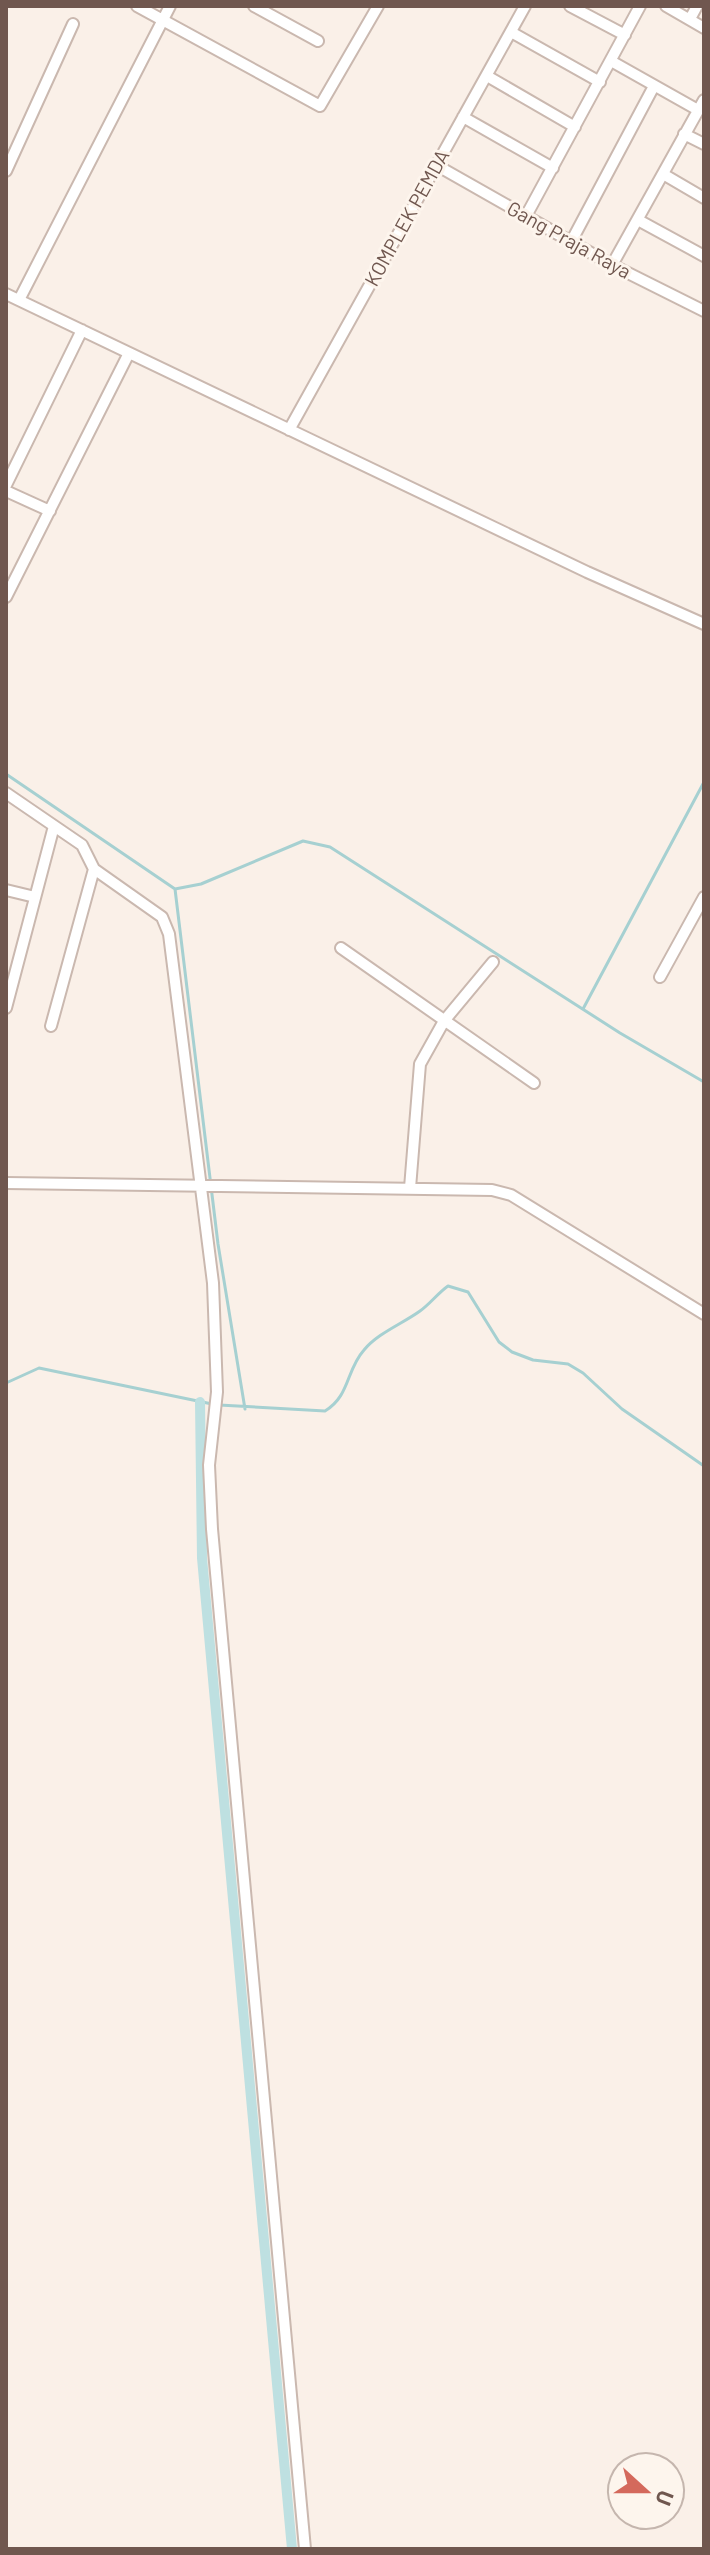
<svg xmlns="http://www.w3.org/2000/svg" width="710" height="2555" viewBox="0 0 710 2555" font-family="Barlow,sans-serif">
<rect width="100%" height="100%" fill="#faf0e8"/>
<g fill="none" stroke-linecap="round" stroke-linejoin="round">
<path stroke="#a6d0d1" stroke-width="3" d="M6,774L175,889L218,1244L245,1409
M175,889L201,884L303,841L330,847L620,1033L704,1082
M583,1009L704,782
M6,1383L39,1368L212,1404
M219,1405L325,1411C350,1396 346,1370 364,1350C378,1333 402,1324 420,1311C430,1304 438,1293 448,1286L468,1292L499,1342L512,1352L533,1360L568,1364L583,1373L622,1409L704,1466"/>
<path stroke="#bee0e1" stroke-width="10" d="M200,1402L202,1558L292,2549"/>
<g stroke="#cab8af" stroke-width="14">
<path id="minor" d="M137,6L320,106L378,6
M254,6L318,41
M570,6L625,35
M666,6L704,28
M690,19L697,6
M511,32L600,82
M611,61L698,110
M487,76L575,127
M463,117L553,168
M684,134L704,144
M436,165L612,265L704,311
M6,171L73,24
M663,174L704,198
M526,216L640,6
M638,220L704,256
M571,242L654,86
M612,265L704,100
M6,294L587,572L704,624
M19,300L170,6
M289,430L525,6
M6,485L82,330
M6,491L50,511
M6,597L129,353
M6,793L82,845L94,869L162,917L169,934L213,1283L217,1392L209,1465L212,1529L305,2549
M6,890L35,897
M341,948L534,1083
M660,977L704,897
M6,1008L54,826
M51,1026L94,869
M6,1183L492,1190L511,1195L704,1314
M410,1188L420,1064L444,1021L493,962"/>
</g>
<use href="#minor" stroke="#fff" stroke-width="10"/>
</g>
<g text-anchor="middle" stroke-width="6" stroke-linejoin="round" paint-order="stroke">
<g font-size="20" fill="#70574f" stroke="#fdf5ed">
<text transform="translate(407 218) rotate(-61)" y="7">KOMPLEK PEMDA</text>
<text transform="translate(569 240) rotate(29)" y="7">Gang Praja Raya</text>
</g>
</g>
<rect width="710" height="2555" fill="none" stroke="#70574f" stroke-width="16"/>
<g transform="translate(646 2491) rotate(111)"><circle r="38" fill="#fdf5ed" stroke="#c5b6ae" stroke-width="2"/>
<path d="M0-6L14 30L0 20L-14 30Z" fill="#d4695c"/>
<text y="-12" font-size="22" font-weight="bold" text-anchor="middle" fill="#70574f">U</text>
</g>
</svg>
